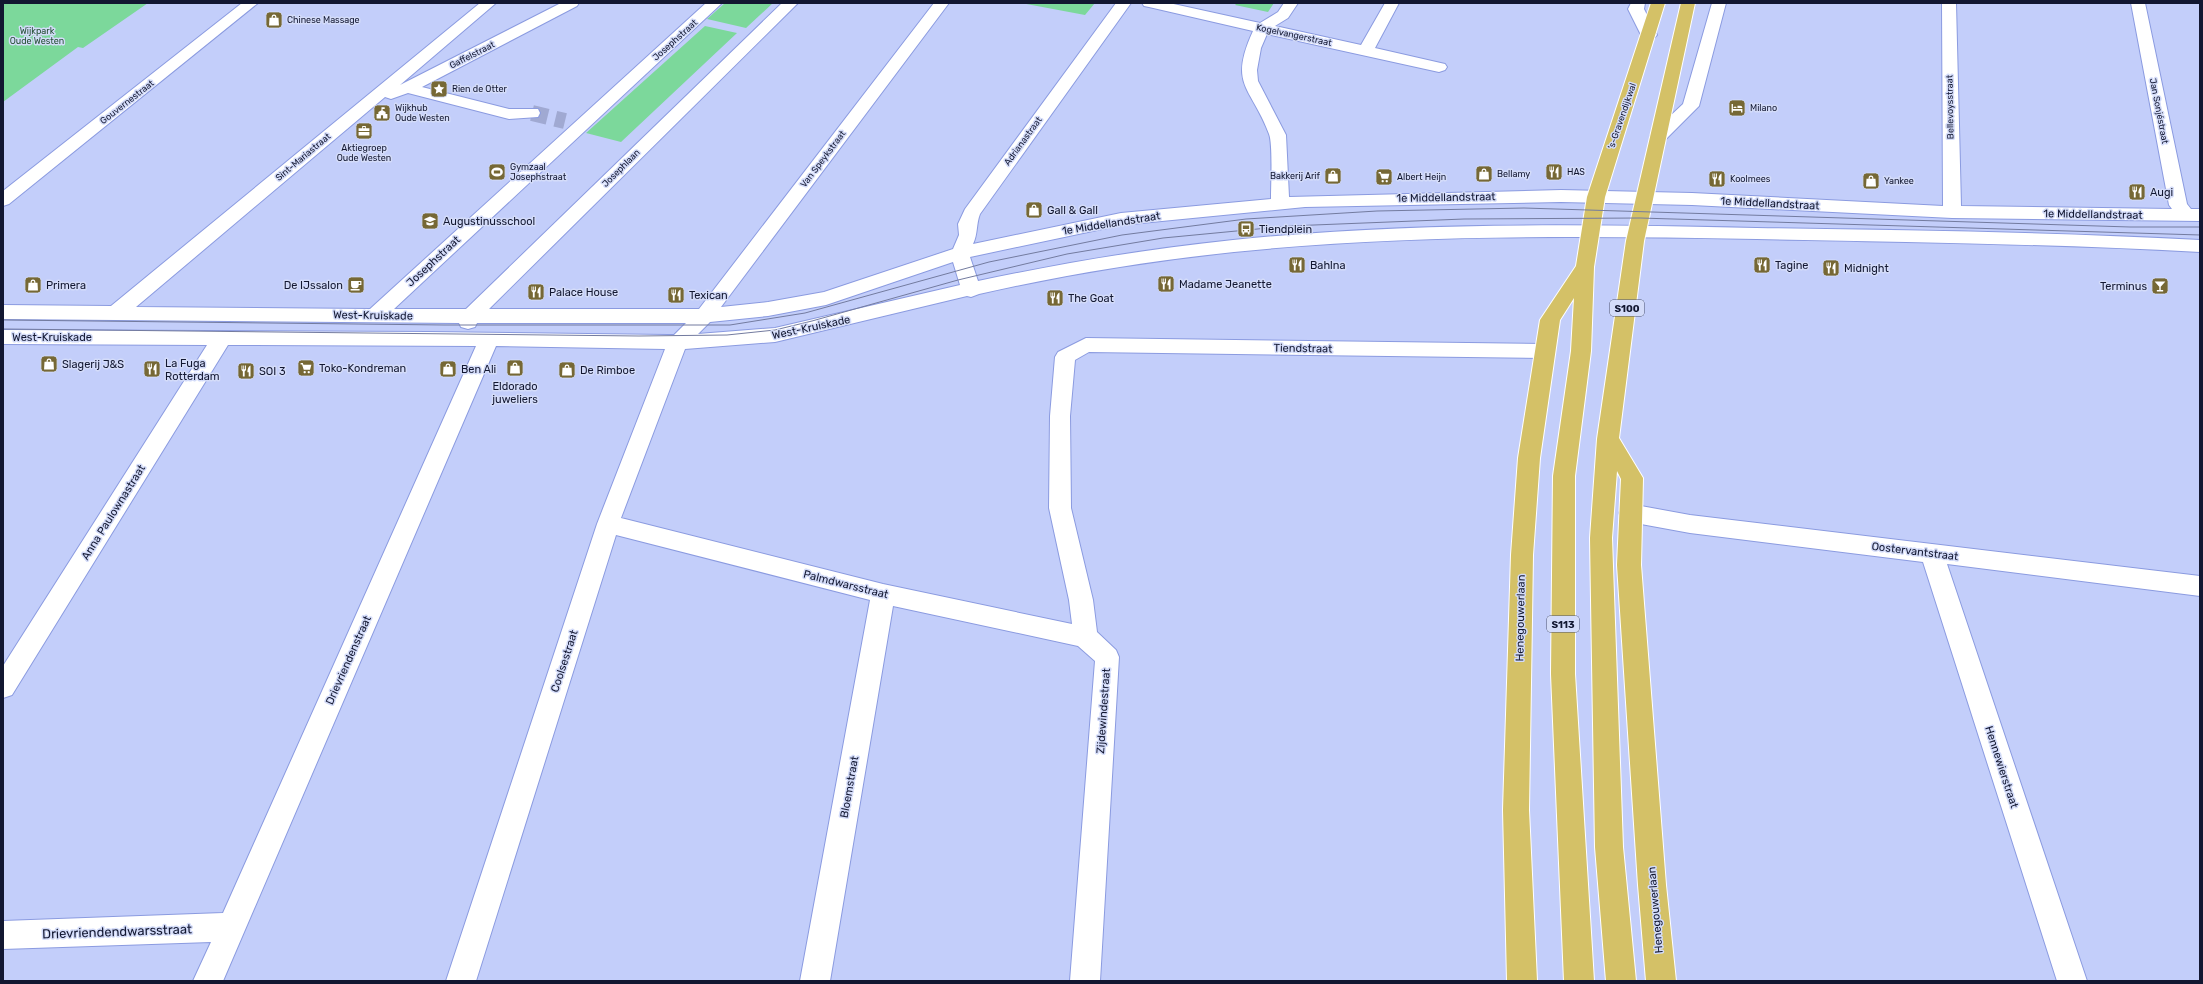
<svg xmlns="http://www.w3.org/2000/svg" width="2203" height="984" viewBox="0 0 2203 984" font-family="Rubik,sans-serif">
<rect width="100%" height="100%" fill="#c3cefa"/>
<path fill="#7cd89b" d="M3,3H148L83,48L78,47L3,102Z
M725,3H773L746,28L707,19Z
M1021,3H1095L1085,15Z
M1237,3H1274L1268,12L1235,5Z
M705,26L737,33L621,142L586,133Z"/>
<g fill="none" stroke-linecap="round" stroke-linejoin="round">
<path stroke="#a0a9d2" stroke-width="16" stroke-dasharray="16 8" stroke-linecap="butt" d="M532,113L565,121"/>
<g stroke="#8b9be0" stroke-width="2">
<path id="minor" d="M242,3H258L9,204L3,206V191Z
M480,3H496L400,85L561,3H579L577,6L422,87L509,109H538L540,113L538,117L509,119L408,93L391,99L385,97L136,307L370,309L706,3H722L394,309H466L782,3H798L489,309H699L934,3H949L721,307L768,302L824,292L953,249L959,235L958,224L965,209L1116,3H1131L980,214C976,224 978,234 973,244L1121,213L1271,199C1271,185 1273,144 1269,134C1251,86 1228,86 1253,31L1149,7L1144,6L1142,3H1169L1260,23L1278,12L1284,3H1298L1288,18L1275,26L1361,45L1385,3H1399L1375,48L1445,64L1447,67L1445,70L1439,72L1267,34L1261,48L1257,70L1258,81L1286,135L1289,197L1561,190L1692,193L1943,206L1942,3H1956L1961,206L2172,209L2169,205L2131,3H2145L2187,204L2191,209H2200V221L1952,218L1692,205L1561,202L1305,207L1121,225L970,257L978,281C1062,263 1147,249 1233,240C1407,222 1582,224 1756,228C1904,230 2052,232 2200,240V252C2052,244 1905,242 1757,239C1583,236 1408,234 1234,252C1148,261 1063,275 979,294L971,297L967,296L775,342L685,349L621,518L883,584L1072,624L1069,600L1049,508L1050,416L1055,357L1058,352L1086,338L1545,344L1552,346L1555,351L1552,356L1545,358L1089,352L1075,360L1070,416L1071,508L1093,600L1097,632L1116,650L1119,657L1100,981H1070L1095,661L1078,646L893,606L830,981H800L870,600L616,535L476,981H446L597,524L665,349L496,346L223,981H193L211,942L3,949V921L223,913L476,346L228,345L12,695L3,698V666L207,345L3,344V330L428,332L668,335H674L686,323H477L475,327L468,329L461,327L459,323L3,319V305L111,306ZM953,262L960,285L775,328L698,334L710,322L768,316L826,305Z
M1631,3H1645L1644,9L1657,35L1654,38H1644L1641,35L1628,9Z
M1712,3H1726L1699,106L1664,141H1652L1650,137L1652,133L1683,104Z
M1630,504L1690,515L2200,576V596L1947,564L2087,981H2057L1923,562L1690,533L1630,522L1622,519L1619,513L1622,507Z"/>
</g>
<g stroke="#fff" stroke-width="2">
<path id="major" d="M1651,3H1665L1605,197L1594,267L1591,351L1575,476V674L1594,981H1564L1551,674L1553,476L1571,351L1574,298L1560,320L1540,458L1533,555L1529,810L1537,981H1507L1503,810L1511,555L1518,458L1540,320L1576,266L1587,197Z
M1681,3H1695L1644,241L1619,438L1643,478L1641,565L1666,885L1676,981H1646L1638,885L1617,565L1621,479L1617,471L1612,538L1623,847L1636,981H1606L1595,847L1590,538L1597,439L1626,241Z"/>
</g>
<use href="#minor" fill="#fff" fill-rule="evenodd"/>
<use href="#major" fill="#d4c167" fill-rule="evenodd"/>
<path stroke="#737b9f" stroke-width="1" d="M3,320L444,325H730L805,313L989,262L1122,235L1246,219L1377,211L1524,208L2130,227H2200
M3,329L639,336L727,335L775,330L812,321L958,280L1067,254L1163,238L1289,226L1464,219L1640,218L2200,235"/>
</g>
<defs>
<g id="shop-square" transform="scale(0.9)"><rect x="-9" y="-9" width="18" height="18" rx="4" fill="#766835" stroke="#d4dcf9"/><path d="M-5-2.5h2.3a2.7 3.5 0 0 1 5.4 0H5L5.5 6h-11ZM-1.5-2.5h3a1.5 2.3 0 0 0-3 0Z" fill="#fff"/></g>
<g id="sight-square" transform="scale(0.9)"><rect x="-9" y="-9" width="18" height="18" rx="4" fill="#766835" stroke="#d4dcf9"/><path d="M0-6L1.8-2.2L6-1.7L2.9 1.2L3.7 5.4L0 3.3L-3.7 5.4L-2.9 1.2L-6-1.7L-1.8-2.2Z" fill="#fff"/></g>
<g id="hotel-square" transform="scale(0.9)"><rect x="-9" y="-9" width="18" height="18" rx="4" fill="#766835" stroke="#d4dcf9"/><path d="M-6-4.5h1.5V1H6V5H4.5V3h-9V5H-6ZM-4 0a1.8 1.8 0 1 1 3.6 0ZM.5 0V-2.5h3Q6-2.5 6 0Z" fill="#fff"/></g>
<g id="civic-square" transform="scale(0.9)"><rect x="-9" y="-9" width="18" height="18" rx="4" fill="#766835" stroke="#d4dcf9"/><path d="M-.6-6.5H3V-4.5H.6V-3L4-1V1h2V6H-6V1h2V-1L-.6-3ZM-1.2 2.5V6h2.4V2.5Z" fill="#fff"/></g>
<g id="office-square" transform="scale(0.9)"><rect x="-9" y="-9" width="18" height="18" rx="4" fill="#766835" stroke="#d4dcf9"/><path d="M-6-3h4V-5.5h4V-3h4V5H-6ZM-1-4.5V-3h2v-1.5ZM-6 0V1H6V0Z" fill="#fff"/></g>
<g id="stadium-square" transform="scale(0.9)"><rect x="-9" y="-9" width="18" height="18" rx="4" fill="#766835" stroke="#d4dcf9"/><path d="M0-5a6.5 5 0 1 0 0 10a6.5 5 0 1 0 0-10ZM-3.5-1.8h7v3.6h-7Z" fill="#fff"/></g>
<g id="restaurant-square" transform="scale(0.9)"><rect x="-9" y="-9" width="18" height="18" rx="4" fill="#766835" stroke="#d4dcf9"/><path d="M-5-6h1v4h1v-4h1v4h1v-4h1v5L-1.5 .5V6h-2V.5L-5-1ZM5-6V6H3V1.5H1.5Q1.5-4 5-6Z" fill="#fff"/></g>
<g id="supermarket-square" transform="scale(0.9)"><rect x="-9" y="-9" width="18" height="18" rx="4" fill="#766835" stroke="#d4dcf9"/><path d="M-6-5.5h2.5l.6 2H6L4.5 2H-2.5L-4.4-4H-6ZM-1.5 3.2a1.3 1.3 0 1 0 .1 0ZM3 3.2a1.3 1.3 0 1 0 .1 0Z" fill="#fff"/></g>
<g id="school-square" transform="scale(0.9)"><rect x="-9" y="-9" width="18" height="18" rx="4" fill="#766835" stroke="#d4dcf9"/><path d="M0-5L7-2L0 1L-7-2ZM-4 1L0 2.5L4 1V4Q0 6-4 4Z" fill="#fff"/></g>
<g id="bus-square" transform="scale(0.9)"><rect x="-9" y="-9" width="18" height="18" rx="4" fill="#766835" stroke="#d4dcf9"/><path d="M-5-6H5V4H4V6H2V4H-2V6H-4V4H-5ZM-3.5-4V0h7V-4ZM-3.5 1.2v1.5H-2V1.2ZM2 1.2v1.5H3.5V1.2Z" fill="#fff"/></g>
<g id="cafe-square" transform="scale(0.9)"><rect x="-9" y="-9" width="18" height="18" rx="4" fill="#766835" stroke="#d4dcf9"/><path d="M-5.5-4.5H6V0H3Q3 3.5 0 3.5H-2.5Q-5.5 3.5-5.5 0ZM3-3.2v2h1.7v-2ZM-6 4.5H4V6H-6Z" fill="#fff"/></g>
<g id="bar-square" transform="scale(0.9)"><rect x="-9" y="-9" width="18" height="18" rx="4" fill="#766835" stroke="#d4dcf9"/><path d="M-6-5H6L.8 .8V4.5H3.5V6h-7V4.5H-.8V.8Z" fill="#fff"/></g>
</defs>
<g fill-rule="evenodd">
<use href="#shop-square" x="274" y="20"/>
<use href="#sight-square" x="439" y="89"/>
<use href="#hotel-square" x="1737" y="108"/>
<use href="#civic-square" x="382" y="113"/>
<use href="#office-square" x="364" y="131"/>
<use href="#stadium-square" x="497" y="172"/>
<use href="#restaurant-square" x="1554" y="172"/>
<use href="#shop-square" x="1484" y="174"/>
<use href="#shop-square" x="1333" y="176"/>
<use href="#supermarket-square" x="1384" y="177"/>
<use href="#restaurant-square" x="1717" y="179"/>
<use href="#shop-square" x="1871" y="181"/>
<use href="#restaurant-square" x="2137" y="192"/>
<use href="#shop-square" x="1034" y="210"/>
<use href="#school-square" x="430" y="221"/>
<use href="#bus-square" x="1246" y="229"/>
<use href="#restaurant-square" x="1297" y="265"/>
<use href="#restaurant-square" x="1762" y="265"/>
<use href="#restaurant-square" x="1831" y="268"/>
<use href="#restaurant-square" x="1166" y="284"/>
<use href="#shop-square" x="33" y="285"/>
<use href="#cafe-square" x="356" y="285"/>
<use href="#bar-square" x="2160" y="286"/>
<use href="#restaurant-square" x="536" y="292"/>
<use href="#restaurant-square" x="676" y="295"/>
<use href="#restaurant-square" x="1055" y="298"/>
<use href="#shop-square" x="49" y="364"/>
<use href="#supermarket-square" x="306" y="368"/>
<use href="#shop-square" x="515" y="368"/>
<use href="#restaurant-square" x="152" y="369"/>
<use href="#shop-square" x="448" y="369"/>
<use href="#shop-square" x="567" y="370"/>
<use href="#restaurant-square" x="246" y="371"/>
</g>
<g text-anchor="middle" stroke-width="3" stroke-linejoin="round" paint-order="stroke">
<g font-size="9" fill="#121731" stroke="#d4dcf9" text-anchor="start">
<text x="287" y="23">Chinese Massage</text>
<text x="452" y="92">Rien de Otter</text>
<text x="395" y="111">Wijkhub<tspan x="395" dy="10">Oude Westen</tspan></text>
<text x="1750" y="111">Milano</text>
<text x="364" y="151" text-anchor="middle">Aktiegroep<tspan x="364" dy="10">Oude Westen</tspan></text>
<text x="510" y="170">Gymzaal<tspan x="510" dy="10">Josephstraat</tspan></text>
<text x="1567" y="175">HAS</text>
<text x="1497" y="177">Bellamy</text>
<text x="1320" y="179" text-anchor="end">Bakkerij Arif</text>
<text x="1397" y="180">Albert Heijn</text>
<text x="1730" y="182">Koolmees</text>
<text x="1884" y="184">Yankee</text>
</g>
<g font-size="9" fill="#244e33" stroke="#d4dcf9">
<text x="37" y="34">Wijkpark<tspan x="37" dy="10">Oude Westen</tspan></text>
</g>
<g font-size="9" fill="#121731" stroke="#d4dcf9">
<text transform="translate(1294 35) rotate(12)" y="3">Kogelvangerstraat</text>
<text transform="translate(675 40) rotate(-42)" y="3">Josephstraat</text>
<text transform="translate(472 55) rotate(-27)" y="3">Gaffelstraat</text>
<text transform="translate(127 102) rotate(-38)" y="3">Gouvernestraat</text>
<text transform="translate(1950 107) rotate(-91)" y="3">Bellevoysstraat</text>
<text transform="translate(2159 111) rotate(79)" y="3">Jan Sonjéstraat</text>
<text transform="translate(1622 116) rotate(-71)" y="3">'s-Gravendijkwal</text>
<text transform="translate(1023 141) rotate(-54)" y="3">Adrianastraat</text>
<text transform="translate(303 157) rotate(-40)" y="3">Sint-Mariastraat</text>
<text transform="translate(823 159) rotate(-53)" y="3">Van Speykstraat</text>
<text transform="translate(621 168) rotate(-45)" y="3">Josephlaan</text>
</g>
<g fill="#d4dcf9" stroke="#4c526d" stroke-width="1">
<rect x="1610" y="300" width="34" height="16" rx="3"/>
<rect x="1547" y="616" width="32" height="16" rx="3"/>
</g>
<g font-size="10" font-weight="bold" fill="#121731">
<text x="1627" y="312">S100</text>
<text x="1563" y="628">S113</text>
</g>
<g font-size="11" fill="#121731" stroke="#d4dcf9" text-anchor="start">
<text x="2150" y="196">Augi</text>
<text x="1047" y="214">Gall &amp; Gall</text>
<text x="443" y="225">Augustinusschool</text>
<text x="1259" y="233">Tiendplein</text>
<text x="1310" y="269">Bahlna</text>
<text x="1775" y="269">Tagine</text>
<text x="1844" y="272">Midnight</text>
<text x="1179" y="288">Madame Jeanette</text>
<text x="46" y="289">Primera</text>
<text x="343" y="289" text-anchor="end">De IJssalon</text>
<text x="2147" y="290" text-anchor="end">Terminus</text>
<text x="549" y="296">Palace House</text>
<text x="689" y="299">Texican</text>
<text x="1068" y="302">The Goat</text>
<text x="165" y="367">La Fuga<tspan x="165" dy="13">Rotterdam</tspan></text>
<text x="62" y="368">Slagerij J&amp;S</text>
<text x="319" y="372">Toko-Kondreman</text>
<text x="461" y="373">Ben Ali</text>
<text x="580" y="374">De Rimboe</text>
<text x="259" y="375">SOI 3</text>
<text x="515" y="390" text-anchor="middle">Eldorado<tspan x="515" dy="13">juweliers</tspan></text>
</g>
<g font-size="11" fill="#121731" stroke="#d4dcf9">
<text transform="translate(1446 197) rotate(-1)" y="4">1e Middellandstraat</text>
<text transform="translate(1770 203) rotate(3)" y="4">1e Middellandstraat</text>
<text transform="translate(2093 214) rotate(1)" y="4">1e Middellandstraat</text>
<text transform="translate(1111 223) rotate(-9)" y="4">1e Middellandstraat</text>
<text transform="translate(433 261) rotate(-43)" y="4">Josephstraat</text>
<text transform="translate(373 315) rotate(1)" y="4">West-Kruiskade</text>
<text transform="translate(811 327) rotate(-12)" y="4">West-Kruiskade</text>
<text x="52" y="341">West-Kruiskade</text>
<text transform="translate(1303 348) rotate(1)" y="4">Tiendstraat</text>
<text transform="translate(113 512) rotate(-58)" y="4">Anna Paulownastraat</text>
<text transform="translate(1915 551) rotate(7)" y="4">Oostervantstraat</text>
<text transform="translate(846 584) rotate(14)" y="4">Palmdwarsstraat</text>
<text transform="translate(1520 618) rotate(-89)" y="4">Henegouwerlaan</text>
<text transform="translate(348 660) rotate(-66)" y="4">Drievriendenstraat</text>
<text transform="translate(564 661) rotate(-72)" y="4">Coolsestraat</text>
<text transform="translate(1103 711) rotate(-86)" y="4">Zijdewindestraat</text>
<text transform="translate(2002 767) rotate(72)" y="4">Hennewierstraat</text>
<text transform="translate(849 787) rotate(-80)" y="4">Bloemstraat</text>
<text transform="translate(1655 910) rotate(-95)" y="4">Henegouwerlaan</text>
</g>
<g font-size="13" fill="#121731" stroke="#d4dcf9">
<text transform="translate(117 931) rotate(-2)" y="5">Drievriendendwarsstraat</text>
</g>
</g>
<rect width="2203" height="984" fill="none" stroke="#121731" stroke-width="8"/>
</svg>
